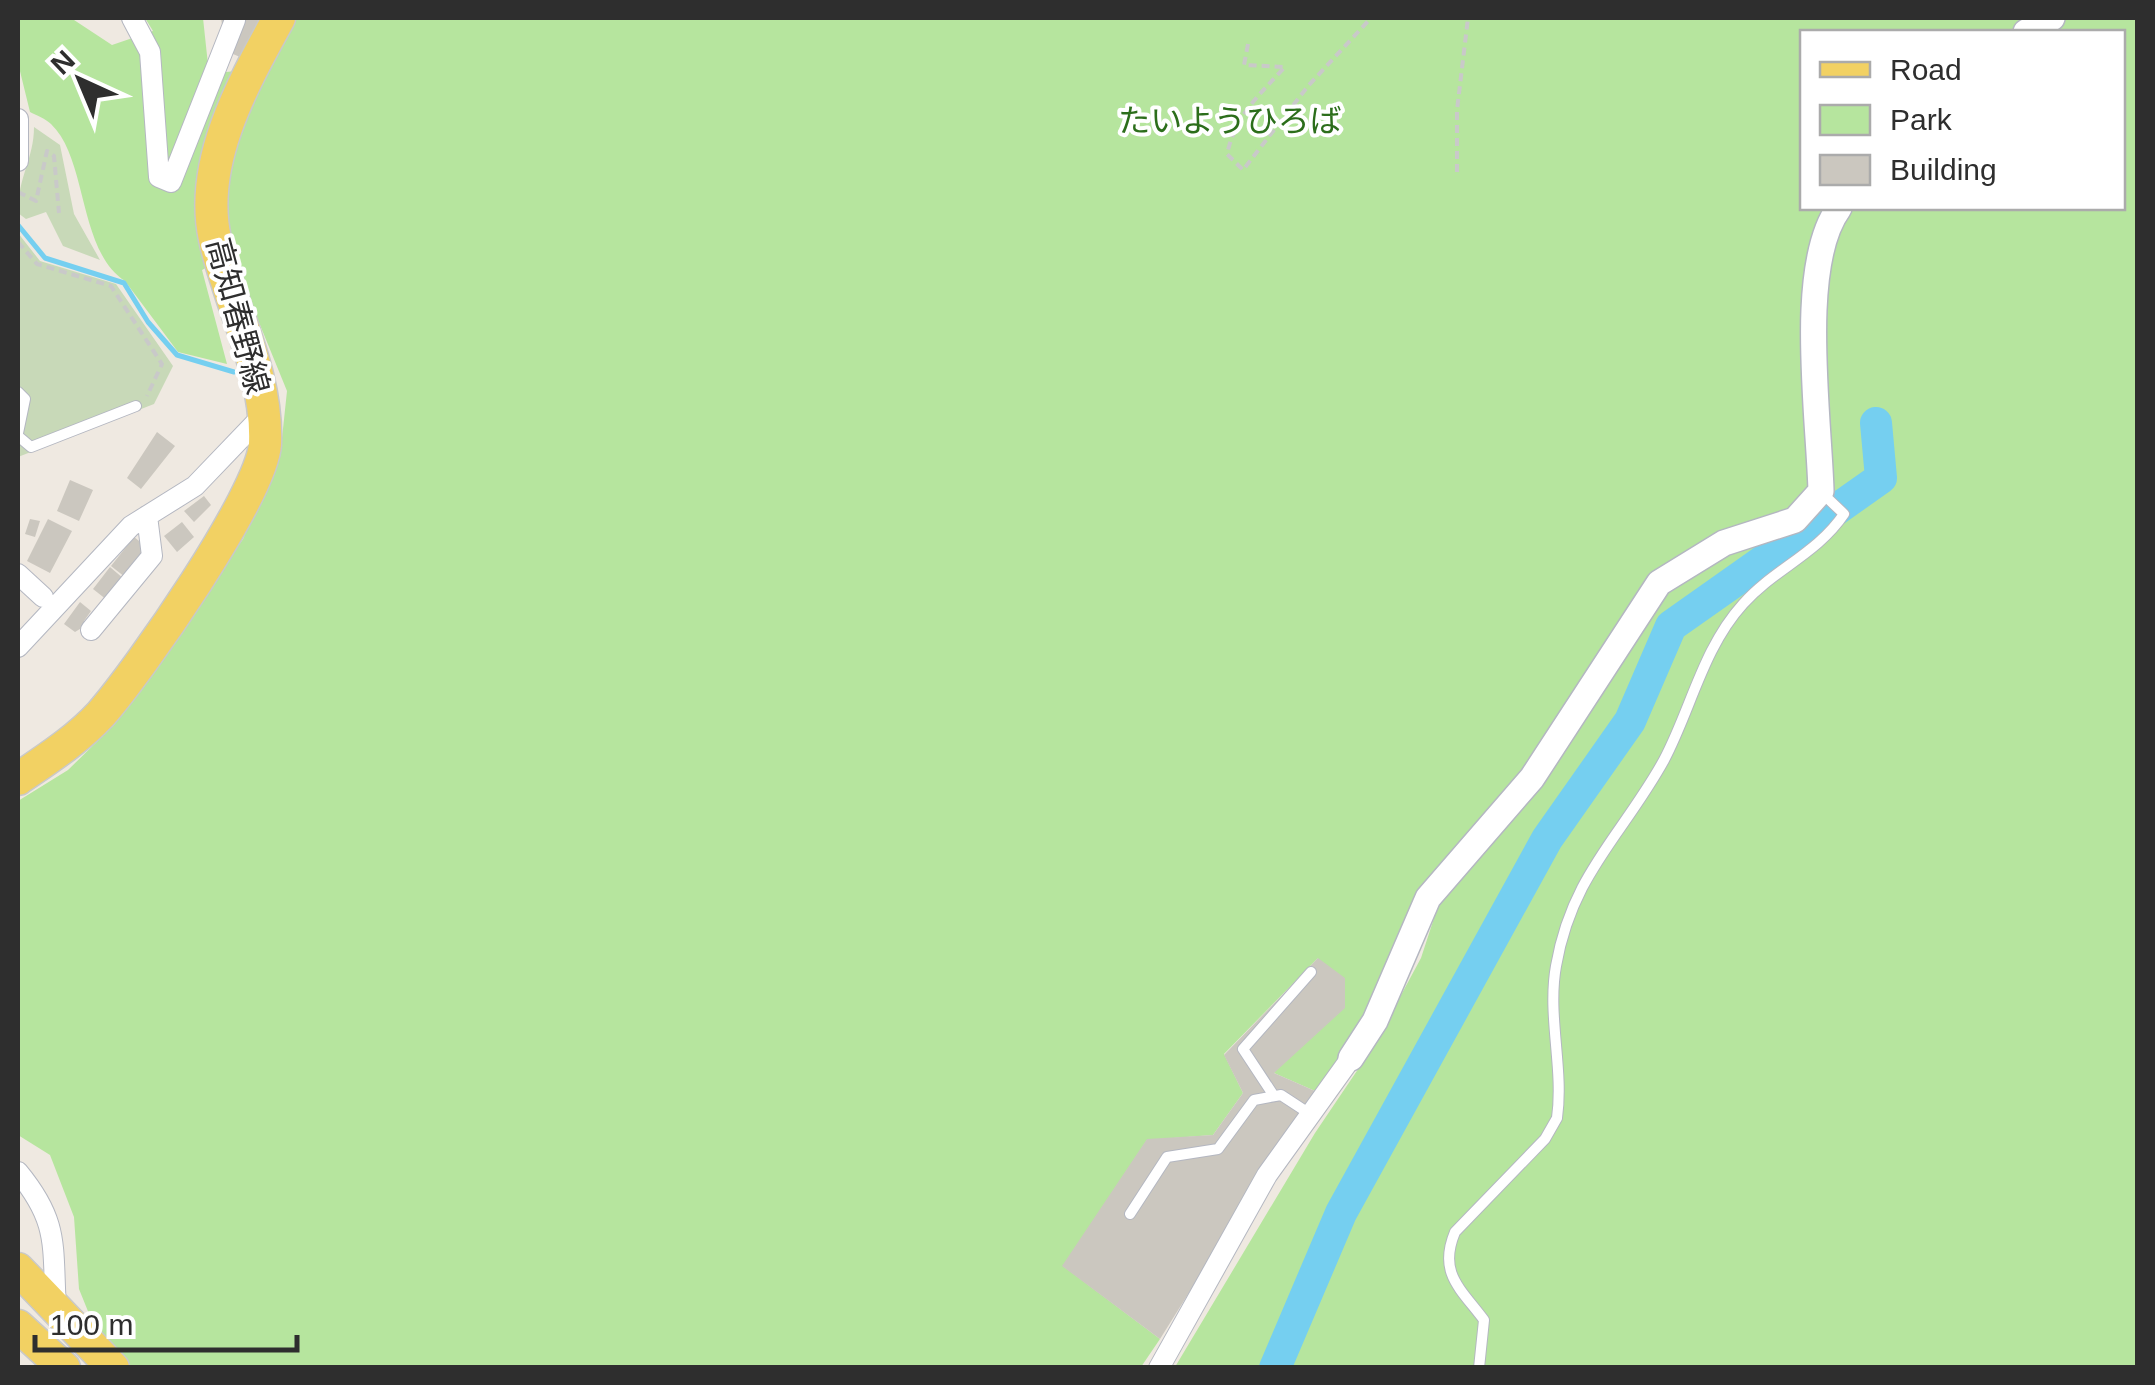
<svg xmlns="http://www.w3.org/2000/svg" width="2155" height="1385" viewBox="0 0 2155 1385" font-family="Arial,'Noto Sans JP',sans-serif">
<rect width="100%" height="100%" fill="#efe9e1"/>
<path fill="#b6e59e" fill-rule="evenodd" d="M18,18H71L112,45L153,31L145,18H203L209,74L244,70L276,18H2137V1367H1175L1315,1133L1373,1047L1421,958L1437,909L1428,898L1369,1021L1315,1091L1274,1073L1318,958L1224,1054L1243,1093L1213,1135L1147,1140L1063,1266L1160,1339L1141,1367H101L102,1346L79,1289L74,1217L50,1155L18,1135V801L68,770L114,725L243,539L280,457L287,391L231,254L202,270L227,364L178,352L125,281C78,251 88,159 51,124C46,119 36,115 30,112L18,63ZM1802,32H2122V208H1802Z"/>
<path fill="#c8d9b8" d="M34,127L60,145L74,214L100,260L63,246L46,212L26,219L18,213C17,179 34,159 34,127Z
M18,233L40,261L116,284L173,366L154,404L18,457Z"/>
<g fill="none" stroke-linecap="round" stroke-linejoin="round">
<path stroke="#75cff0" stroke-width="5" d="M18,225L45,258L124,283L148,322L177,355L234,372"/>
<path stroke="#75cff0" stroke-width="32" d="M1275,1368L1341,1213L1547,839L1630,721L1671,626L1881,478L1876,423"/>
</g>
<path fill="#cbc7bf" d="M221,18H264L240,57L226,51Z
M157,432L175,446L141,489L127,478Z
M70,480L93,490L79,521L57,511Z
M204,496L211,505L194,522L184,511Z
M30,519L40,521L35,537L25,534Z
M48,519L72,531L50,573L27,561Z
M182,522L194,537L177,552L164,536Z
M134,537L148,548L125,577L111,566Z
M110,567L124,579L107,600L93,589Z
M80,602L91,611L84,621L88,624L75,632L64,624Z
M1318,958L1345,978V1008L1274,1073L1315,1091L1160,1339L1062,1266L1147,1139L1213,1135L1243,1093L1224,1055Z"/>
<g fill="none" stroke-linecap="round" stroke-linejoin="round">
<g stroke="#b4b7c1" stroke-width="12">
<path id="service" d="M18,392L25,399L18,433
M18,436L31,447L136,406
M1274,1096L1243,1049L1311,972
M1130,1214L1167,1157L1218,1149L1254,1100L1281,1095L1310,1114
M1479,1368L1484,1320C1460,1288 1438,1273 1455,1232L1545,1139L1557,1118C1564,1068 1547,1016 1556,966C1572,874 1622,836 1664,760C1691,709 1703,648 1743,604C1774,569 1817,554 1844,514L1821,492"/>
</g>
<g stroke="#b4b7c1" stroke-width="22">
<path id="minor" d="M132,18L150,52L159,177L171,182L235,20
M18,119V161
M18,574L43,597
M91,630L152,556L147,516
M18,647L131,526L195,486L264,414
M18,1172C60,1223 52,1246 56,1308
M1159,1368L1267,1175L1351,1058"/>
</g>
<g stroke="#b4b7c1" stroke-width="28">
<path id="tertiary" d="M2026,32L2052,18
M1351,1058L1375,1021L1428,898L1532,778L1659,583L1724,543L1795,520L1821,491C1819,417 1797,265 1839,208"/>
</g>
<g stroke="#c9c9c9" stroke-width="35">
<path id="primary" d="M18,779C47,759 77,740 101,714C139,671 262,495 265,444C268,371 230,308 215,239C198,162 244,82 279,18
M18,1269L113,1368
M18,1326L64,1368"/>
</g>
<path stroke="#c9c9c9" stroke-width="4" stroke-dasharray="8 5" stroke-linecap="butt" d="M1248,44L1244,65L1285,67C1258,96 1236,115 1227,154L1243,170L1308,86L1371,18
M1457,172V110L1468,18
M18,192L36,201L47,151L54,156L59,213
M18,242L37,264L111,286L162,364L147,396"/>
<use href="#service" stroke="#fff" stroke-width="10"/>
<use href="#minor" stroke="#fff" stroke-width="20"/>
<use href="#tertiary" stroke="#fff" stroke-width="25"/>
<use href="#primary" stroke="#f2d163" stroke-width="32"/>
</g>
<g text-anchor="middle" stroke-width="8" stroke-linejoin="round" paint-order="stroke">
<g font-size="32" fill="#2c6e1b" stroke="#fff">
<text x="1230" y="132">たいようひろば</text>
</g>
<g font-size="32" fill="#2e2e2e" stroke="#fff">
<text transform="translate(238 316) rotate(75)" y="11">高知春野線</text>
</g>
</g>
<rect width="2155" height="1385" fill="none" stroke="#2e2e2e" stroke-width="40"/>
<rect x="1800" y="30" width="325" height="180" fill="#ffffff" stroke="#ababab" stroke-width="2.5"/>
<rect x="1820" y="62" width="50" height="15" fill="#f2d163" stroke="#ababab" stroke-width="2.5"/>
<text x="1890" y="80" font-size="30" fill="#2e2e2e">Road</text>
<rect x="1820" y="105" width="50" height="30" fill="#b6e59e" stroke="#ababab" stroke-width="2.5"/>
<text x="1890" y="130" font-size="30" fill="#2e2e2e">Park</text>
<rect x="1820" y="155" width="50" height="30" fill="#cbc7bf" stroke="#ababab" stroke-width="2.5"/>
<text x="1890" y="180" font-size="30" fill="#2e2e2e">Building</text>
<g transform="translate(80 80) rotate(316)" stroke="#ffffff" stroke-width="8" paint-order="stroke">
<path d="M0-8L18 38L0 25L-18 38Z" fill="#2e2e2e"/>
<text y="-15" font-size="28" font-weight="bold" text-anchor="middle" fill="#2e2e2e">N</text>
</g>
<path d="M35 1335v15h262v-15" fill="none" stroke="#2e2e2e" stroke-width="5"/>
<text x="50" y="1335" font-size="30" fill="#2e2e2e" stroke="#ffffff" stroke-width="8" paint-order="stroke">100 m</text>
</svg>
